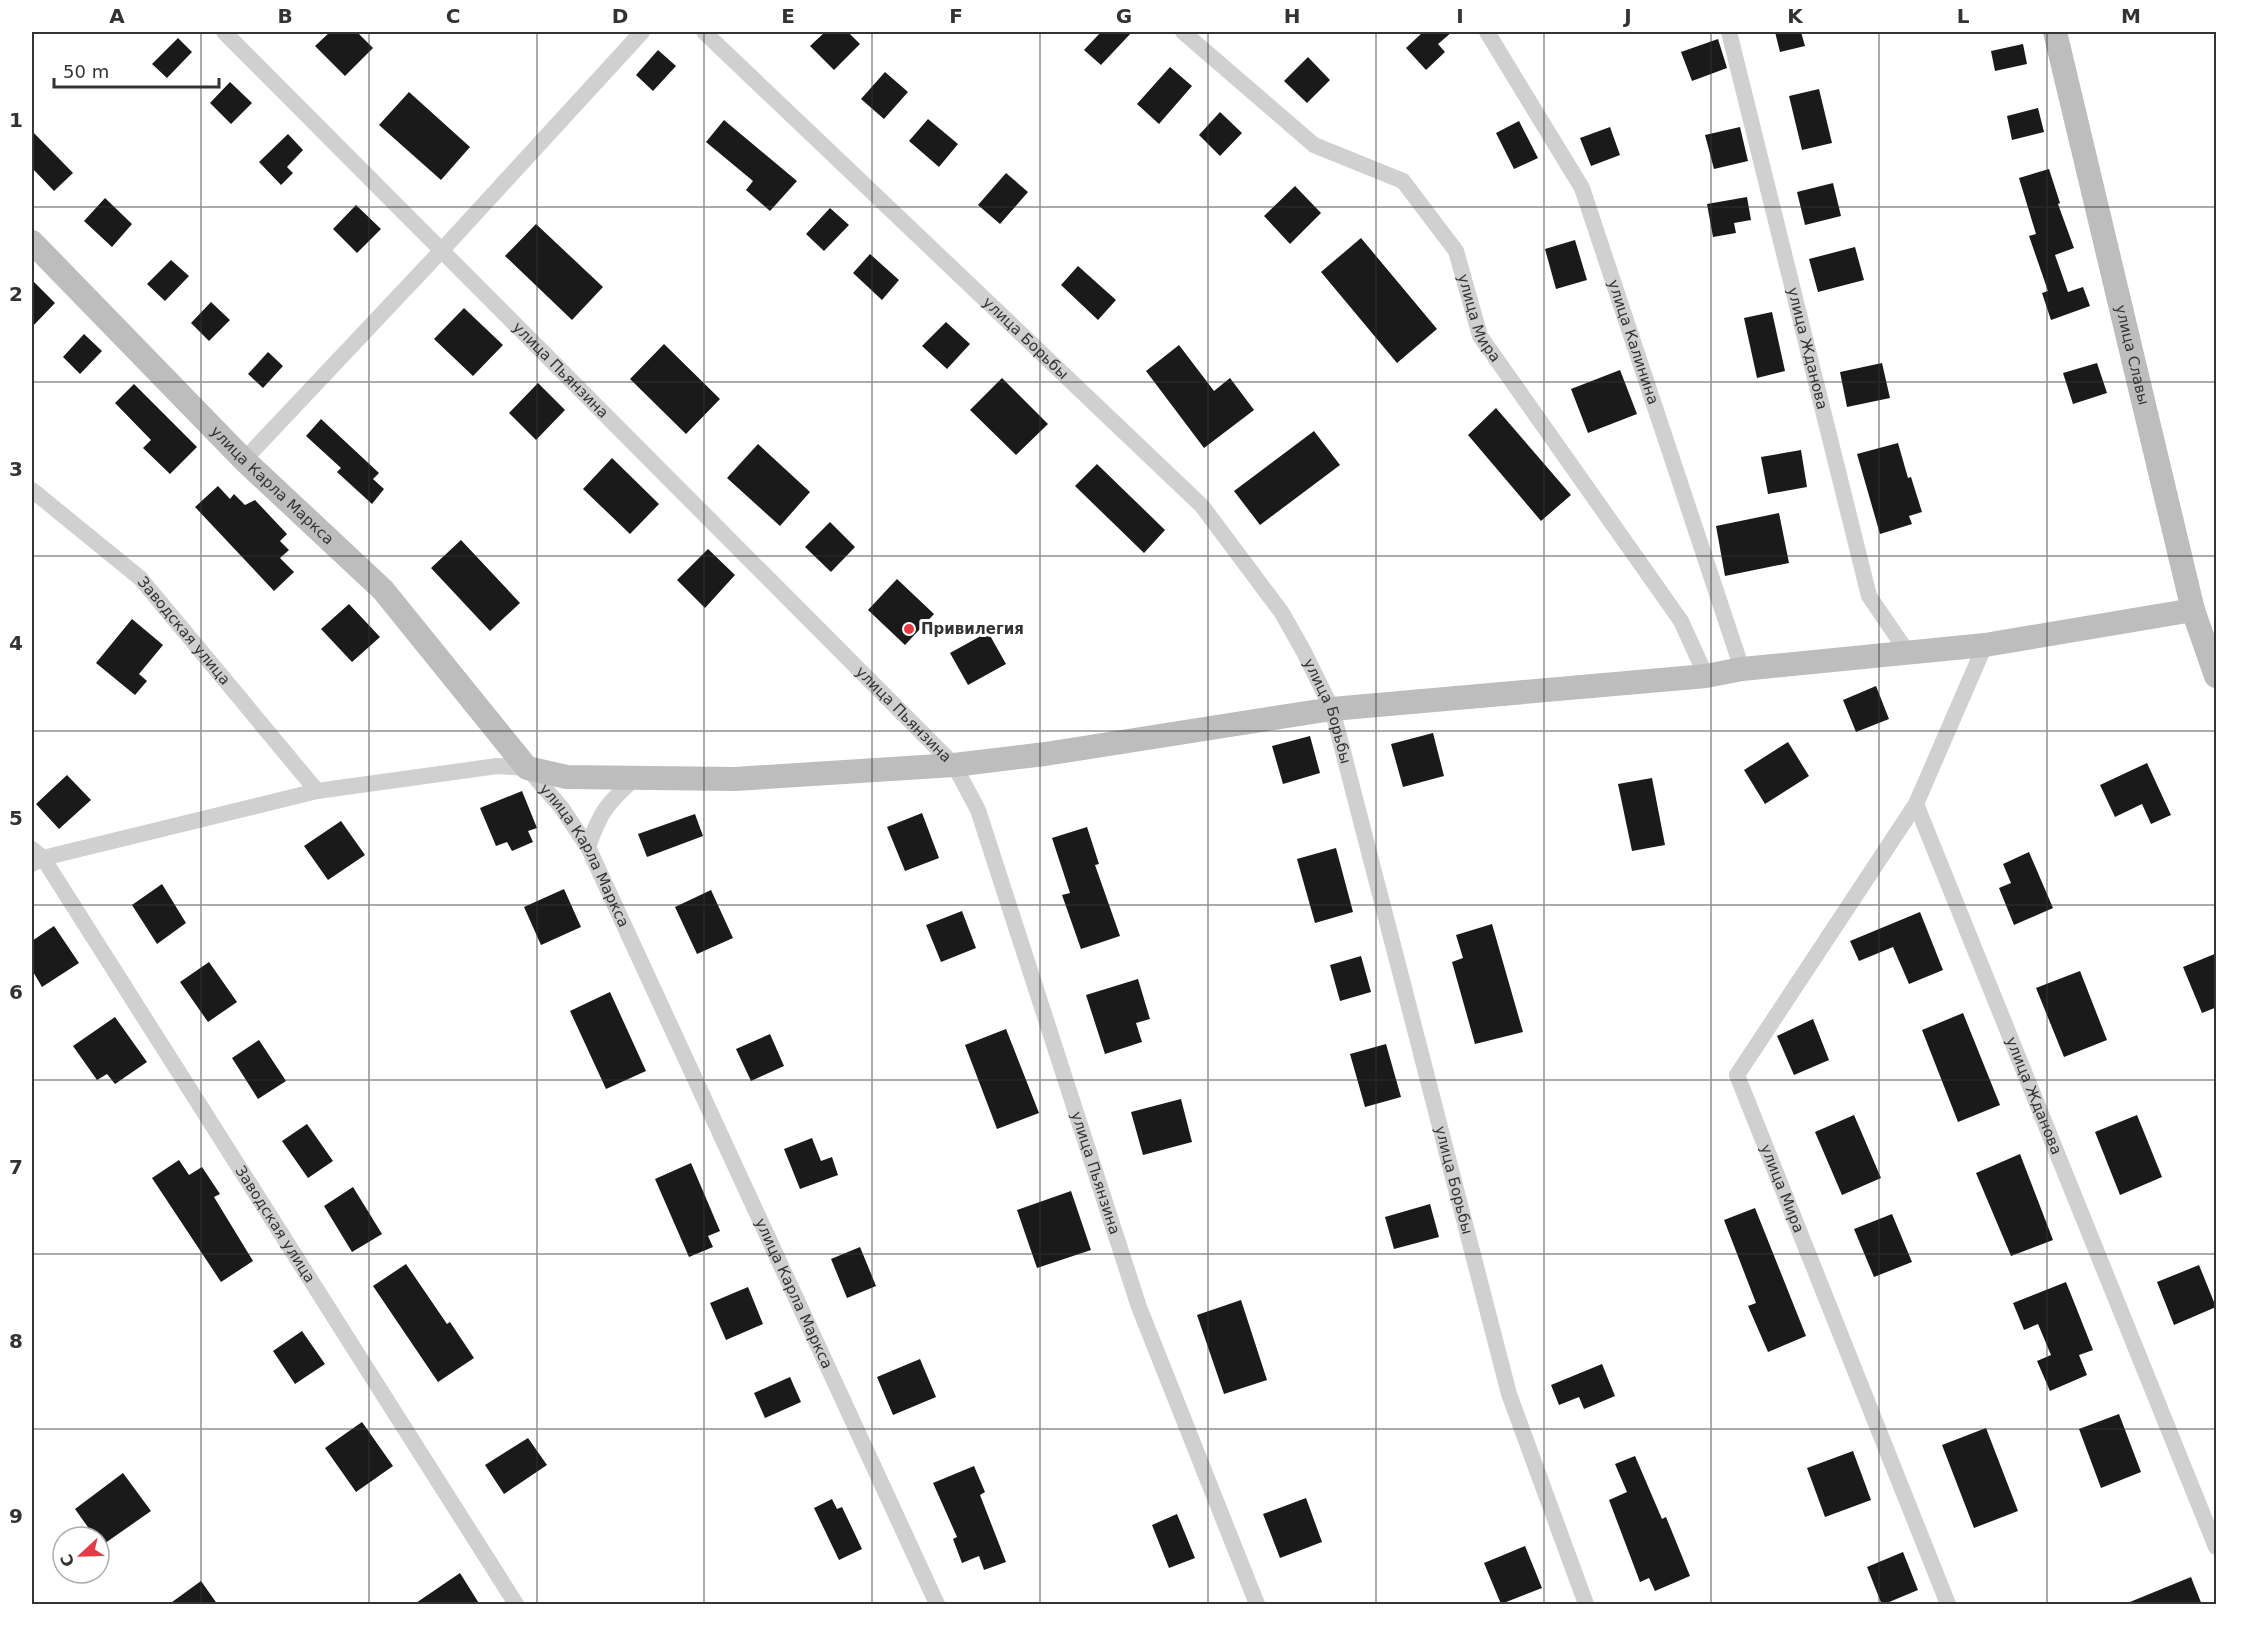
<svg xmlns="http://www.w3.org/2000/svg" width="2248" height="1636" viewBox="0 0 2248 1636" font-family="'DejaVu Sans',sans-serif">
<rect width="100%" height="100%" fill="#fff"/>
<path fill="#1a1a1a" d="M330,32H357L373,48L345,76L315,46Z
M825,32H848L860,44L834,70L810,46Z
M1101,32H1132L1101,65L1084,50Z
M1423,32H1452L1438,44L1445,52L1426,70L1406,48Z
M1775,32H1801L1805,46L1780,52Z
M178,38L192,52L167,78L152,64Z
M1718,39L1727,68L1692,81L1681,52Z
M2023,44L2027,64L1995,71L1991,51Z
M658,50L676,66L653,91L636,75Z
M1308,57L1330,80L1307,103L1284,81Z
M1170,67L1192,86L1159,124L1137,104Z
M885,72L908,92L884,119L861,99Z
M230,82L252,103L231,124L210,103Z
M1819,89L1832,143L1802,150L1789,96Z
M409,92L470,147L441,180L379,125Z
M2038,108L2044,132L2012,140L2007,116Z
M1220,112L1242,133L1220,156L1199,135Z
M928,119L958,144L939,167L909,141Z
M724,120L797,181L770,211L746,190L753,181L706,142Z
M1519,121L1538,158L1514,169L1496,133Z
M1610,127L1620,155L1591,166L1580,138Z
M1740,127L1748,161L1714,169L1705,135Z
M32,131L73,173L54,191L32,168Z
M288,134L303,150L287,167L293,173L281,185L259,162Z
M2049,169L2060,203L2058,204L2074,248L2055,255L2068,292L2083,287L2090,306L2051,320L2042,293L2048,291L2029,236L2036,234L2019,178Z
M1006,173L1028,192L1000,224L978,205Z
M1833,183L1841,216L1805,225L1797,192Z
M1295,186L1321,213L1290,244L1264,216Z
M1747,197L1751,220L1734,223L1736,233L1713,237L1707,204Z
M105,198L132,224L112,247L84,221Z
M356,205L381,229L357,253L333,229Z
M830,208L849,225L824,251L806,234Z
M536,224L603,287L572,320L505,256Z
M1361,238L1437,329L1397,363L1321,272Z
M1575,240L1587,280L1556,289L1545,249Z
M1855,247L1864,280L1818,292L1809,259Z
M870,254L899,280L882,300L853,273Z
M171,260L189,276L165,301L147,284Z
M1078,266L1116,300L1098,320L1061,285Z
M32,280L55,303L32,327Z
M211,302L230,320L209,341L191,323Z
M464,308L503,345L473,376L434,339Z
M1772,312L1785,371L1757,378L1744,318Z
M946,322L970,344L947,369L922,346Z
M84,334L102,351L80,374L63,357Z
M664,344L720,399L686,434L630,379Z
M1179,345L1214,391L1230,378L1254,410L1204,448L1146,371Z
M268,352L283,366L263,388L248,374Z
M1882,363L1890,398L1847,407L1840,372Z
M2097,363L2107,393L2073,404L2063,373Z
M1620,370L1637,414L1588,433L1571,389Z
M1002,378L1048,424L1016,455L970,410Z
M538,383L565,410L536,440L509,413Z
M134,384L197,447L170,474L143,448L151,440L115,403Z
M1496,408L1571,495L1541,521L1468,435Z
M321,419L379,473L373,479L384,489L372,504L337,472L341,468L306,436Z
M1314,431L1340,465L1260,525L1234,491Z
M1898,443L1908,478L1911,477L1922,512L1909,516L1912,524L1880,534L1857,454Z
M758,444L810,492L780,526L727,478Z
M1801,450L1807,487L1768,494L1761,457Z
M612,458L659,504L630,534L583,489Z
M1097,464L1165,530L1144,553L1075,486Z
M218,486L230,499L234,494L245,505L255,500L287,534L280,541L289,550L280,558L294,572L274,591L195,507Z
M1779,513L1789,563L1725,576L1716,526Z
M830,522L855,547L831,572L805,547Z
M461,540L520,603L490,631L431,568Z
M708,549L735,575L705,608L677,580Z
M897,579L934,614L905,645L868,610Z
M349,604L380,637L352,662L321,629Z
M132,619L163,645L139,674L147,681L135,695L96,663Z
M988,632L1006,664L968,685L950,653Z
M1876,686L1889,719L1856,732L1843,700Z
M1433,733L1444,776L1403,787L1391,744Z
M1310,736L1320,773L1283,784L1272,746Z
M1788,742L1809,776L1765,804L1744,770Z
M2147,763L2171,815L2151,824L2142,804L2115,817L2100,785Z
M67,775L91,800L59,829L36,804Z
M1652,778L1665,845L1632,851L1618,784Z
M522,791L537,828L528,831L533,842L512,851L507,842L496,846L480,808Z
M922,813L939,858L905,871L887,827Z
M695,814L703,836L647,857L638,834Z
M341,821L365,855L328,880L304,846Z
M1087,827L1099,864L1095,865L1120,936L1081,949L1062,895L1070,893L1052,838Z
M1336,848L1353,912L1315,923L1297,859Z
M2029,852L2053,908L2014,925L1999,888L2011,883L2003,864Z
M162,884L186,923L157,944L132,905Z
M564,889L581,927L541,945L524,907Z
M711,890L733,938L697,954L675,907Z
M962,911L976,948L941,962L926,925Z
M1920,912L1943,970L1909,984L1893,947L1859,961L1850,941Z
M1492,924L1523,1032L1475,1044L1452,962L1463,958L1456,935Z
M54,926L79,963L42,987L32,970V941Z
M2217,953V1007L2202,1013L2183,967Z
M1361,956L1371,992L1340,1001L1330,965Z
M209,962L237,1002L208,1022L180,982Z
M2080,971L2107,1040L2064,1057L2036,988Z
M1138,979L1150,1019L1136,1023L1142,1042L1105,1054L1086,995Z
M610,992L646,1071L606,1089L570,1011Z
M1963,1013L2000,1105L1958,1122L1922,1030Z
M115,1017L147,1062L115,1084L107,1074L97,1080L73,1046Z
M1813,1019L1829,1060L1794,1075L1777,1036Z
M1006,1029L1039,1113L997,1129L965,1045Z
M770,1034L784,1066L751,1081L736,1049Z
M259,1040L286,1081L258,1099L232,1058Z
M1386,1044L1401,1097L1365,1107L1350,1054Z
M1181,1099L1192,1142L1143,1155L1131,1112Z
M1854,1115L1881,1178L1842,1195L1815,1132Z
M2137,1115L2162,1177L2120,1195L2095,1132Z
M307,1124L333,1161L308,1178L282,1141Z
M812,1138L821,1161L832,1157L838,1175L800,1189L784,1149Z
M2020,1154L2053,1240L2011,1256L1976,1173Z
M179,1160L189,1175L202,1167L220,1194L214,1197L253,1261L221,1282L152,1178Z
M691,1163L720,1231L708,1236L713,1247L689,1257L655,1179Z
M353,1187L382,1234L352,1252L324,1206Z
M1071,1191L1091,1250L1037,1268L1017,1210Z
M1430,1204L1439,1237L1394,1249L1385,1217Z
M1755,1208L1806,1336L1768,1352L1748,1306L1756,1303L1724,1220Z
M1892,1214L1912,1262L1874,1277L1854,1229Z
M860,1247L876,1286L847,1298L831,1259Z
M406,1264L447,1324L450,1322L474,1358L438,1382L373,1286Z
M2199,1265L2216,1307L2174,1325L2157,1282Z
M2066,1282L2093,1350L2079,1355L2087,1375L2050,1391L2037,1361L2051,1355L2038,1324L2024,1330L2013,1303Z
M748,1287L763,1324L726,1340L710,1303Z
M1241,1300L1267,1380L1224,1394L1197,1315Z
M302,1331L325,1364L295,1384L273,1351Z
M920,1359L936,1397L893,1415L877,1377Z
M1602,1364L1615,1396L1584,1409L1579,1397L1559,1405L1551,1385Z
M790,1377L801,1402L765,1418L754,1393Z
M2119,1414L2141,1472L2101,1488L2079,1429Z
M362,1422L393,1466L356,1492L325,1448Z
M1986,1428L2018,1511L1974,1528L1942,1445Z
M528,1438L547,1465L504,1494L485,1465Z
M1853,1451L1871,1500L1825,1517L1807,1468Z
M1635,1456L1662,1519L1666,1517L1690,1576L1655,1591L1649,1578L1640,1582L1609,1500L1627,1492L1615,1464Z
M974,1466L985,1492L980,1495L1006,1562L984,1570L979,1556L962,1563L953,1539L957,1537L933,1483Z
M123,1473L151,1511L101,1546L99,1537H95L75,1509Z
M1306,1498L1322,1542L1280,1558L1263,1514Z
M832,1499L837,1509L842,1507L862,1549L839,1560L814,1508Z
M1177,1514L1195,1558L1169,1568L1152,1525Z
M1525,1546L1542,1588L1501,1604L1484,1563Z
M1903,1552L1918,1590L1882,1605L1867,1567Z
M460,1573L480,1605H413Z
M2191,1577L2202,1605H2126L2125,1604Z
M201,1581L218,1605H168Z"/>
<g fill="none" stroke-linecap="round" stroke-linejoin="round">
<g stroke="#d0d0d0" stroke-width="16">
<path id="s1" d="M224,32L954,765L978,810L1139,1307L1257,1604"/>
<path id="s2" d="M704,32L1202,506L1282,613L1304,652L1332,709L1509,1394L1586,1604"/>
<path id="s3" d="M1183,32L1314,145L1403,181L1456,251L1480,336L1681,621L1706,676"/>
<path id="s4" d="M1487,32L1582,188L1742,669"/>
<path id="s5" d="M1729,32L1869,596L1908,653"/>
<path d="M244,460L442,250L642,32"/>
<path id="s6" d="M32,490L140,578L317,791"/>
<path id="s7" d="M1985,645L1916,804L2216,1547"/>
<path id="s8" d="M1916,804L1737,1075L1948,1604"/>
<path d="M588,847C601,810 607,804 635,778"/>
<path id="s9" d="M32,849L43,858L516,1604"/>
<path id="s10" d="M32,864L43,858L317,791L497,766L527,768L561,807L588,847L937,1604"/>
</g>
<g stroke="#bdbdbd" stroke-width="24">
<path id="s11" d="M2055,32L2193,610L2216,676"/>
<path id="s12" d="M32,242L244,460L383,590L527,768L567,777L735,779L954,765L1045,754L1332,709L1706,676L1742,669L1985,645L2193,610"/>
</g>
</g>
<path fill="none" stroke="#333" stroke-width="1.5" stroke-opacity="0.55" d="M201,32V1604M369,32V1604M537,32V1604M704,32V1604M872,32V1604M1040,32V1604M1208,32V1604M1376,32V1604M1544,32V1604M1711,32V1604M1879,32V1604M2047,32V1604M32,207H2216M32,382H2216M32,556H2216M32,731H2216M32,905H2216M32,1080H2216M32,1254H2216M32,1429H2216"/>
<circle fill="#e63946" stroke="#fff" stroke-width="2" cx="909" cy="629" r="6"/>
<g text-anchor="middle" stroke-width="6" stroke-linejoin="round" paint-order="stroke">
<g font-size="15" fill="#333" stroke="#fff">
<text dy="5" stroke="none"><textPath href="#s3" startOffset="428">улица Мира</textPath></text>
<text dy="5" stroke="none"><textPath href="#s2" startOffset="444">улица Борьбы</textPath></text>
<text dy="5" stroke="none"><textPath href="#s4" startOffset="345">улица Калинина</textPath></text>
<text dy="5" stroke="none"><textPath href="#s5" startOffset="326">улица Жданова</textPath></text>
<text dy="5" stroke="none"><textPath href="#s11" startOffset="332">улица Славы</textPath></text>
<text dy="5" stroke="none"><textPath href="#s1" startOffset="477">улица Пьянзина</textPath></text>
<text dy="5" stroke="none"><textPath href="#s12" startOffset="342">улица Карла Маркса</textPath></text>
<text dy="5" stroke="none"><textPath href="#s6" startOffset="208">Заводская улица</textPath></text>
<text dy="5" stroke="none"><textPath href="#s2" startOffset="930">улица Борьбы</textPath></text>
<text dy="5" stroke="none"><textPath href="#s1" startOffset="963">улица Пьянзина</textPath></text>
<text dy="5" stroke="none"><textPath href="#s10" startOffset="612">улица Карла Маркса</textPath></text>
<text dy="5" stroke="none"><textPath href="#s7" startOffset="488">улица Жданова</textPath></text>
<text dy="5" stroke="none"><textPath href="#s1" startOffset="1467">улица Пьянзина</textPath></text>
<text dy="5" stroke="none"><textPath href="#s2" startOffset="1416">улица Борьбы</textPath></text>
<text dy="5" stroke="none"><textPath href="#s8" startOffset="447">улица Мира</textPath></text>
<text dy="5" stroke="none"><textPath href="#s9" startOffset="448">Заводская улица</textPath></text>
<text dy="5" stroke="none"><textPath href="#s10" startOffset="1098">улица Карла Маркса</textPath></text>
</g>
<g font-size="15" font-weight="bold" fill="#333" stroke="#fff" text-anchor="start">
<text x="921" y="634">Привилегия</text>
</g>
</g>
<rect width="2248" height="1636" fill="none" stroke="#ffffff" stroke-width="66"/>
<g transform="translate(81 1555) rotate(248)"><circle r="28" fill="#ffffff" stroke="#adadad" stroke-width="1.5"/>
<path d="M0-4.5L10 22L0 15L-10 22Z" fill="#e63946"/>
<text y="-9" font-size="16" font-weight="bold" text-anchor="middle" fill="#333333">С</text>
</g>
<path d="M54 78v9h165v-9" fill="none" stroke="#333333" stroke-width="3"/>
<text x="63" y="78" font-size="18" fill="#333333" stroke="#ffffff" stroke-width="4.5" paint-order="stroke">50 m</text>
<rect x="33" y="33" width="2182" height="1570" fill="none" stroke="#333" stroke-width="2"/>
<g font-size="20" text-anchor="middle" font-weight="bold" fill="#333">
<text x="117" y="23">A</text>
<text x="285" y="23">B</text>
<text x="453" y="23">C</text>
<text x="620" y="23">D</text>
<text x="788" y="23">E</text>
<text x="956" y="23">F</text>
<text x="1124" y="23">G</text>
<text x="1292" y="23">H</text>
<text x="1460" y="23">I</text>
<text x="1628" y="23">J</text>
<text x="1795" y="23">K</text>
<text x="1963" y="23">L</text>
<text x="2131" y="23">M</text>
<text x="16" y="127">1</text>
<text x="16" y="301">2</text>
<text x="16" y="476">3</text>
<text x="16" y="650">4</text>
<text x="16" y="825">5</text>
<text x="16" y="999">6</text>
<text x="16" y="1174">7</text>
<text x="16" y="1348">8</text>
<text x="16" y="1523">9</text>
</g>
</svg>
